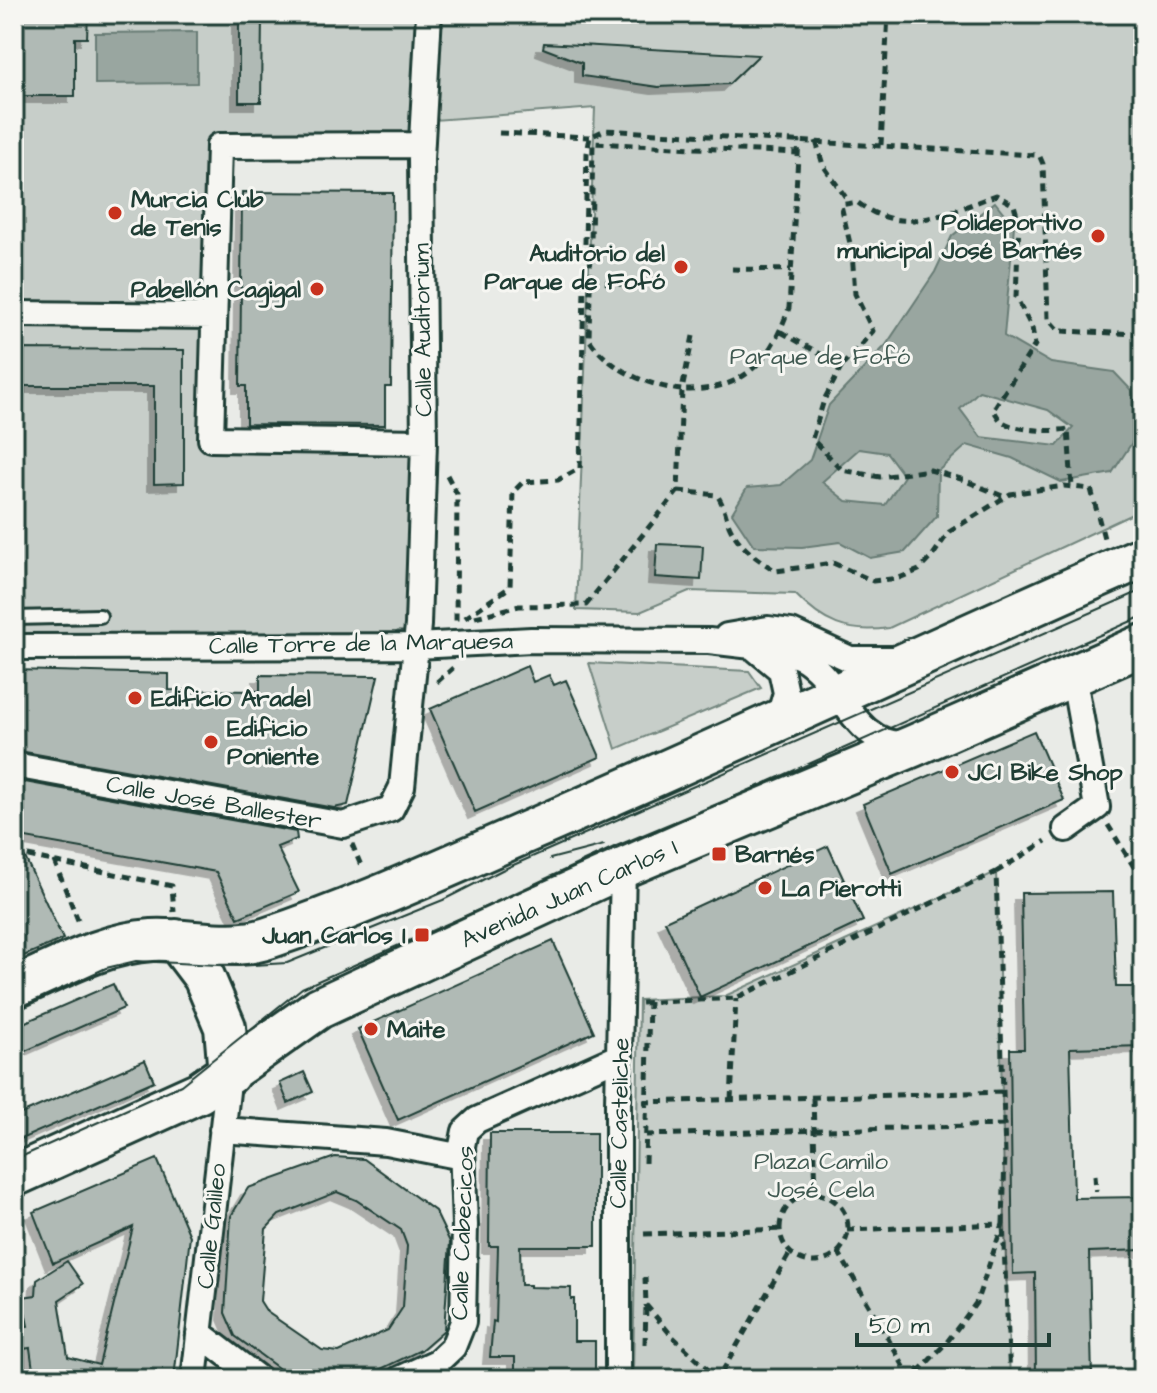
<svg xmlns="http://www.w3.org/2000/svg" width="1157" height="1393" viewBox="0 0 1157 1393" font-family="'Architects Daughter',sans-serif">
<defs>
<filter id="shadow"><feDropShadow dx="-7" dy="7" stdDeviation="0" flood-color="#0004"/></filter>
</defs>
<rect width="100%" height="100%" fill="#e9ebe7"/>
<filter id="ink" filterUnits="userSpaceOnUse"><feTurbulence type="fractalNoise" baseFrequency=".0125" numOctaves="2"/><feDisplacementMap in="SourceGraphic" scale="16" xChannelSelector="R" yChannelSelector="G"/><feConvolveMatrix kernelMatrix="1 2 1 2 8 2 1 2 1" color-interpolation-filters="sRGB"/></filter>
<g filter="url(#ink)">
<path fill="#c7cec9" stroke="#73867e" stroke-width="2" d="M14,14H1143V509L889,628C847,634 823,623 795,594L689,591L640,612L576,610L595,108L434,120L436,104L421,134L219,146L211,439L424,442L417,632L398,631L379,646L14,647Z
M589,663L749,671L761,688L616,749Z
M996,872C1002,1041 1003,1210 1010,1379H633L639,1000L725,996Z"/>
<path fill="#99a6a0" stroke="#687c75" stroke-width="2" fill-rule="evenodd" d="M197,32V83L95,84V33Z
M995,202L1014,226L1004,336L1051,363L1114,372L1132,391L1137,435L1112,473L1061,482L1012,458L967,445L938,471L937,516L905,552L870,558L840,542L802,547L754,546L732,513L747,488L781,485L810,460L829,405L886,345L935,272L952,236ZM979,391L1048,410L1073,428L1057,446L981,437L960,409ZM859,449L887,453L904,476L885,505L846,501L822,482Z"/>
<path fill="#b0bab5" stroke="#1f3d34" stroke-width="2" fill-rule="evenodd" filter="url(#shadow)" d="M22,14H88L87,38H75V96H21Z
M239,14H262L261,102H239Z
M544,43L759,55L729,84L658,87L582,76V63L543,48Z
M242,192L393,193L391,387H385V425L246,424V386H240Z
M14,349L184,350V483L154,484V386H14Z
M657,544L703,546L701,580L655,577Z
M527,666L533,682L549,675L554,685L566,680L600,757L475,812L430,709Z
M14,670L169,674V690L260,691V675L378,676L348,805L334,808L14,750Z
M1034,731L1064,800L892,874L863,804Z
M14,780L296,832L297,839L277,847L299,892L238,918L216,872L15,836L63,939L14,960Z
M828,846L863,921L700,997L665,921Z
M1113,892L1116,987H1143V1046L1070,1048L1074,1198L1143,1197V1250L1089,1252L1092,1379H1036L1035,1273L1013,1274L1010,1049H1024L1021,893Z
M553,941L594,1032L398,1120L358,1029Z
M113,984L124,1008L14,1056V1027Z
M145,1060L154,1081L14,1142V1117Z
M304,1072L313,1092L288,1103L280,1083Z
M490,1133H596V1246H520L521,1285H530V1287L571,1288V1299H574V1341H595V1375H591V1379H515V1357H490L493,1321L496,1322L498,1246H489Z
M335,1157L364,1159L435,1211L450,1242L444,1330L421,1350L360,1379H293L235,1336L225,1313L231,1216L248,1188ZM337,1192L356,1200L401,1230L407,1246L403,1307L388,1330L339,1352L322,1350L267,1312L260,1301L266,1229L279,1215Z
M157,1159L190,1236L174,1379L34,1377L30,1348L23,1349L19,1327L28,1326L22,1297L36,1295L37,1280L67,1261L83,1284L59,1300L68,1357L99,1365L133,1227L53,1263L33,1212Z"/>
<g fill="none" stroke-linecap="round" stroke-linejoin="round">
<g stroke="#1f3d34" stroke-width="18">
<path id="lane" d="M14,618L100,616"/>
</g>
<g stroke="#1f3d34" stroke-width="30">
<path id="street" d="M421,145L219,146L211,439L424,442
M14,314L213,316
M727,636L768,629L791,632L850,659H895
M14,647L416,646L531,640L709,641L752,646L781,670L786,693L778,721
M758,647C774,650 792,651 806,660C845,687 852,744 907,745
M14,765L343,825L391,809L402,787L418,625L424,442L421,159L429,14
M1066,829L1097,807L1073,674
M222,1130L386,1142L462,1157
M199,1333L259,1379
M194,1379L229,1074
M400,1379L437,1362L453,1347L463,1322L465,1225L462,1146L465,1131L477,1120L620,1056
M618,1379V1103L623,867"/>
</g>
<g stroke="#1f3d34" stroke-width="46">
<path id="primary" d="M176,940L204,977L225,1027L229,1074
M14,988C58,969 103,943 152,940C190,938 230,951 268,938C358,908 446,867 534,829C738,741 939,646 1143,557
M14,1176L200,1092L319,1008L623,867L913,746L1143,645"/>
</g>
<path stroke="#1f3d34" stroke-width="5" stroke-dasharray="8 6" stroke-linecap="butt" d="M499,133L590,137
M816,141L823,165L849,202
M881,145L888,14
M732,269L791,270
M591,281L637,286
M781,332L842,366L824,400L812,439L842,470L880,477L930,470L961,479L1005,497
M693,336L682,390C648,386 608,369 589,339L593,143L799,153
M842,366L873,331L855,294L852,252L841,205L857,202C903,238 947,213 996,195L1014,205L1019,222L1016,297L1032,328L1035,345L993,410C996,413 998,418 1001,421C1015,431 1053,432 1068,429L1072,487
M447,475L457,494L456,623
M678,491L717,495C724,505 725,514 729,525C738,546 757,559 776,571L833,563L873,581L899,578L919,570L933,555L949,532L1010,494L1064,486L1091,489L1105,542
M475,617L519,606L586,605L678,491L682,390C744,391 769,363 789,308L799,140
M465,618L510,587L513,492L523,482L558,480L580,468L587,153L590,137L605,130L1035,155L1040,157L1043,164L1048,319L1059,331L1143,334
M437,682L453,668
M1108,825L1137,872L1138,978
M352,844L362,868
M14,853L172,886L174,912
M54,861L80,925
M996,872L1046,841
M641,1003L736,998L996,872L1005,1153L1003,1224L1010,1379
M1138,1051V1058
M813,1098L816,1195
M731,1100L736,998
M643,1102L1003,1092
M646,1135L1004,1125
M645,1163L649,1002
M1095,1175L1096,1191
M780 1228a34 34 0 1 1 68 0a34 34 0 1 1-68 0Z
M847,1230L1003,1224L976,1303L947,1342L911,1379
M644,1234L782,1229
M838,1251L911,1379
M645,1277L646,1305L672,1336L718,1379L791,1251
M645,1344L646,1306"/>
<use href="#lane" stroke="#f6f6f2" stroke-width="12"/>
<use href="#street" stroke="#f6f6f2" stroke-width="24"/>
<use href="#primary" stroke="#f6f6f2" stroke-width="40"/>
<path stroke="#1f3d34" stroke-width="2" d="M550,859L604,845
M14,1010L106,968L136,961L238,966L287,963L443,900L502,870L1143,590
M14,1160L181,1085L302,988L1143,616"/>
</g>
</g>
<g fill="#c8321e" stroke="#f6f6f2" stroke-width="3">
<circle cx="115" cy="213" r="8"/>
<circle cx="1098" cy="236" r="8"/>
<circle cx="681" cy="267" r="8"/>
<circle cx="317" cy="289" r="8"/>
<circle cx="135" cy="698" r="8"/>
<circle cx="211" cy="742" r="8"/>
<circle cx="952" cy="772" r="8"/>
<rect x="711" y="846" width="16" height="16" rx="4"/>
<circle cx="765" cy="888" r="8"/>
<rect x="414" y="927" width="16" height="16" rx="4"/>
<circle cx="371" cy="1029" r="8"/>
</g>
<g text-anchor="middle" stroke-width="6" stroke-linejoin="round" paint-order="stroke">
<g font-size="24" font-weight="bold" fill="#1f3d34" stroke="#f6f6f2" text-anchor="start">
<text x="131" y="207">Murcia Club<tspan x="131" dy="28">de Tenis</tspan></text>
<text x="1082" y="230" text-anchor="end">Polideportivo<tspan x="1082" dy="28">municipal José Barnés</tspan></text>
<text x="665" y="261" text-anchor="end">Auditorio del<tspan x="665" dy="28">Parque de Fofó</tspan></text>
<text x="301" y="297" text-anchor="end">Pabellón Cagigal</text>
<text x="151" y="706">Edificio Aradel</text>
<text x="227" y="736">Edificio<tspan x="227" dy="28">Poniente</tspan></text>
<text x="968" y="780">JC1 Bike Shop</text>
<text x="735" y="862">Barnés</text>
<text x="781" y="896">La Pierotti</text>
<text x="406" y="943" text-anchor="end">Juan Carlos I</text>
<text x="387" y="1037">Maite</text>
</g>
<g font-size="24" fill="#1f3d34" stroke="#f6f6f2">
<text transform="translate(422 330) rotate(-91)" y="8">Calle Auditorium</text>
<text transform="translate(361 643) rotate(-1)" y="8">Calle Torre de la Marquesa</text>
<text transform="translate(214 802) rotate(10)" y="8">Calle José Ballester</text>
<text transform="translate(569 893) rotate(-24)" y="8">Avenida Juan Carlos I</text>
<text transform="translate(619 1123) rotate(-89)" y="8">Calle Casteliche</text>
<text transform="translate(211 1226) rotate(-84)" y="8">Calle Galileo</text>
<text transform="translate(462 1233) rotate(-88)" y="8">Calle Cabecicos</text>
</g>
<g font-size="24" fill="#415a52" stroke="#f6f6f2">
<text x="820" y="364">Parque de Fofó</text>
<text x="821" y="1169">Plaza Camilo<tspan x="821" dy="28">José Cela</tspan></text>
</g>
</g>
<rect width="1157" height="1393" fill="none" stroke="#f6f6f2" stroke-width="48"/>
<rect x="24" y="24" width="1109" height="1345" fill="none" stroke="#1f3d34" stroke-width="3" filter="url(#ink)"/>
<path d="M857 1333v12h192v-12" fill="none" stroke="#1f3d34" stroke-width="4"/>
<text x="869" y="1333" font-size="24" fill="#1f3d34" stroke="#f6f6f2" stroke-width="6" paint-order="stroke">50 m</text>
</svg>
